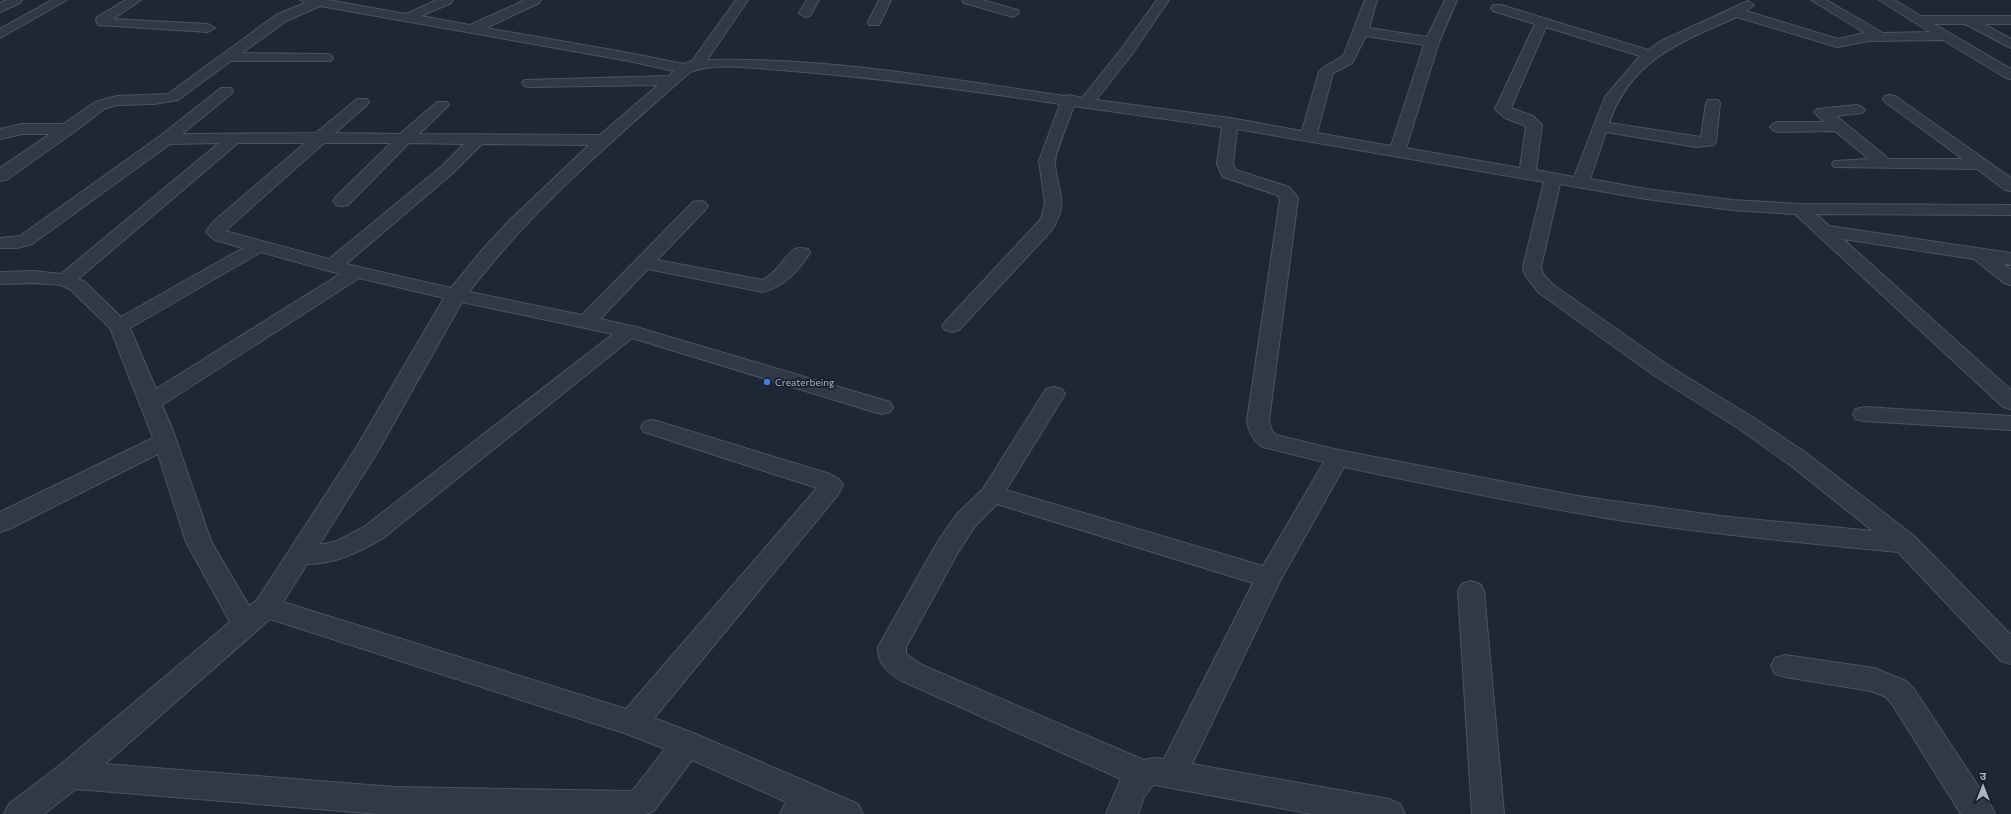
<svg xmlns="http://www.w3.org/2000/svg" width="2011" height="814" viewBox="0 0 2011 814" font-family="Commissioner,'Noto Sans Devanagari',sans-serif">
<rect width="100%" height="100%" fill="#1d2736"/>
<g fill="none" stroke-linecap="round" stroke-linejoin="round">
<g stroke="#4b5462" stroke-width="2">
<path id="minor" d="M6,0H22L20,3L0,12V3Z
M52,0H67L0,38V29Z
M126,0H141L113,19L208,24L215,28L208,32L98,25L96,20L97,17Z
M301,0H328L406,14L437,0H453L451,3L421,16L470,25L525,0H541L539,3L486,28L629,53L684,64L692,61L736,0H748L707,60C827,57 947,79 1065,96L1069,95L1082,98L1122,48L1157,0H1169L1132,54L1096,100L1230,118L1302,131L1319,72C1325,63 1337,63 1344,54L1365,0H1377L1369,28L1427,37L1445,0H1457L1439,42L1406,148L1520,168L1526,126L1505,118L1495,109L1535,24L1493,11L1491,8L1493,5H1501L1648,50L1661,41L1748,1L1754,5L1746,11L1838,39L1865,33L1811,0H1826L1883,33L1930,32L1879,0H1894L1921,16H2011V24H1984L2011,39V48L1965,24H1934L2011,69V79L2006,78L1943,40L1868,41L1837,47L1737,17C1681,42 1631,59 1609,123L1701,137L1706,103L1708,100H1718L1720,103L1716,142L1714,145L1696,147L1606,132L1590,179L1646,189L1732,200L1800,204L2011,205V215L1816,214L1829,226L2011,253V265L2003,263L2011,270V285L2004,283L1974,259L1843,239L2011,390V409L2003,407L1795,214L1732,210L1646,199L1560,184L1541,267L1543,274L1552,284L1669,366L1754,418L1806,453L1914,536L2011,635V664L2001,661L1898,552C1805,543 1711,534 1618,520C1526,505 1435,486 1344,467L1281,579L1192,764L1389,799L1400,804L1405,814H1312L1155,785H1153L1144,797L1138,814H1106L1121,779L902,681C889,673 877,664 878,647L938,541L957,514L983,489L1046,389L1054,387L1062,389L1065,394L1006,490L1263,566L1324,462L1263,447C1253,441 1249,432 1247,421L1280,199L1277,195L1223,177L1217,164L1222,127L1074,106C1070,117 1055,153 1055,162C1056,191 1071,202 1051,231L959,330L952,332L945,330L942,326L945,322L1041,219L1045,203L1039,161L1060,104C967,90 874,77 780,70C754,68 714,62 690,72C612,141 532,209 469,292L582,315L693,202L699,201L705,202L708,206L705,210L657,260L763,280C778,272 785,255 795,249C799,247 803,248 808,249L810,253C798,271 785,286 763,292L648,269L600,319L636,327L890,402L893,407L890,412L882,414L874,412L632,338L382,539C358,553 334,564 307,564L283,602L626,709L817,488L644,432L641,427L644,422L652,420L660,422L830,474L839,479L843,485L837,496L654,718L698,735L858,804L863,814H780L786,802L692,760L654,811L646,814H379L76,789L44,814H4L9,804L60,765L230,622L186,542L158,454L9,529L0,532V512L153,438L110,328L71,290L61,285L34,283L0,284V272L34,271L61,274L219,143L170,144L32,244L17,248H0V238L20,236L160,136L221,88H231L233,91L231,94L182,134L316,133L357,99H367L369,102L367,105L335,133L400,134L437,102H447L449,105L419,134L600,135L658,85L529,87L524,86L522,83L524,80L669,76L674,71L629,61L320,6L286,21L242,53L326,54L331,55L333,58L331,61H231L178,100L154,104L117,105L104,109L74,132L6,180L0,181V168L50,134H22L0,139V129L22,124H63L94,103L102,100L117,96L168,94L276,15L305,3ZM1546,27L1640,56L1605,97L1574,177L1536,170L1542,125L1533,116L1511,108ZM1366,36L1424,45L1391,146L1317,133L1333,73L1352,63ZM1237,129L1544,182L1523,267L1525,275L1538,292L1655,376L1738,428L1790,465L1873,531L1720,516L1578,496L1338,450L1276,435L1272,431L1269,421L1298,198L1289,187L1236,170L1233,164ZM238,143H305L213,222L206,232L215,240L243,248L121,317L85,282L78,279ZM324,143H391L336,197L333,201L336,205L342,206L348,205L409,143L464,144L442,166L329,259L225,231ZM482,144L589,145L510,220L483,249L451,288L346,264L454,172ZM261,252L340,274L156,389L130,328ZM359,278L444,298L356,448L257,600L249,606L211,541L172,428L162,405ZM462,302L613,334L364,527L337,541L319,545L378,451ZM997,504L1253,583L1164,759L1153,758L1144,760L922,665L906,654V647L957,554L975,526ZM270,619L627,734L665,749L633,790L629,791L394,787L105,764Z
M807,0H819L810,16L805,17L799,13Z
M879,0H891L879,25H869L868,22Z
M962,0H982L1018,10L1019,13L1013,17L964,3Z
M1890,95L1895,96L2011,178V191L2005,190L1977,169L1834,167L1832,164L1834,161L1869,159L1835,131L1778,132L1773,130L1770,127L1773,124L1778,122H1824L1814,112L1817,109L1857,105L1862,107L1865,110L1862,113L1836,116L1889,159H1963L1885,102L1883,99L1885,96Z
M1864,407L2011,416V430L1864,421L1856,419L1853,414L1856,409Z
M1471,581L1480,584L1484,591L1504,814H1472L1458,591L1462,584Z
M1785,655L1874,668L1906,681L1914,689L1990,804L1995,814H1961L1894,707L1886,697L1871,691L1785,677L1775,674L1771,666L1775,658Z"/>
</g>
<use href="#minor" fill="#313946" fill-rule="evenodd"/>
</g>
<circle fill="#3f7fe0" stroke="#171e2a" stroke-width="1.5" cx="767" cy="382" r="4"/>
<g text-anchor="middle" stroke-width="3.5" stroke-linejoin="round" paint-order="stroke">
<g font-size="10" fill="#aab4c4" stroke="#171e2a" text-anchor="start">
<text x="775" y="386">Createrbeing</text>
</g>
</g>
<g transform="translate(1983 786)" stroke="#171e2a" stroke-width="3" paint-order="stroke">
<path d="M0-3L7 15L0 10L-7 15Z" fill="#aab4c4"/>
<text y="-6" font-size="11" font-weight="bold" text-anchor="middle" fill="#aab4c4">उ</text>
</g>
</svg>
